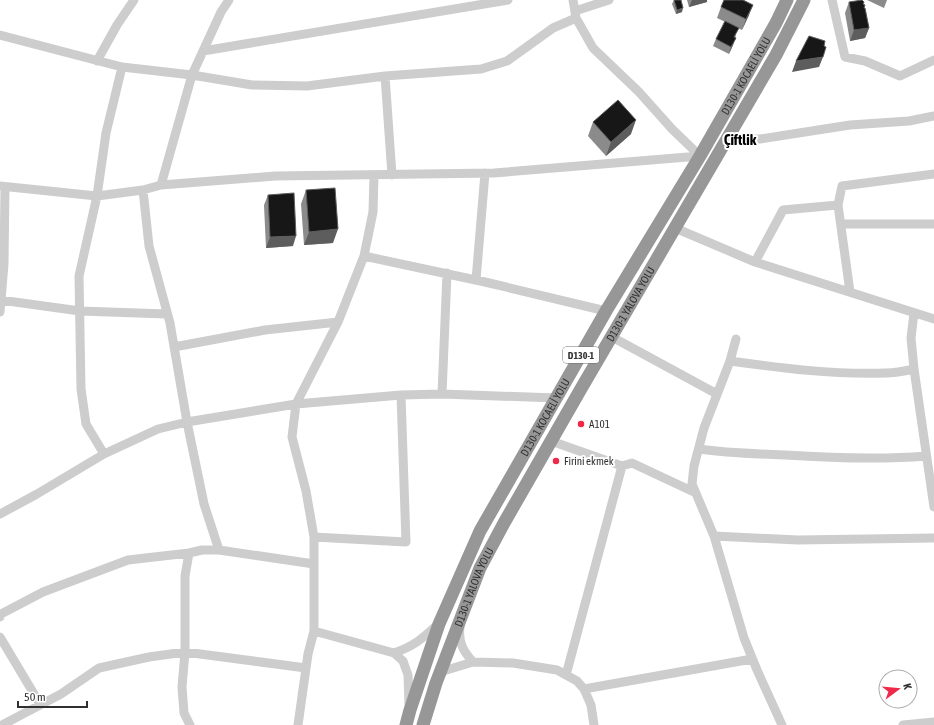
<svg xmlns="http://www.w3.org/2000/svg" width="934" height="725" viewBox="0 0 934 725" font-family="'Asap Condensed',sans-serif">
<rect width="100%" height="100%" fill="#fff"/>
<g fill="none" stroke-linecap="round" stroke-linejoin="round">
<path stroke="#cdcdcd" stroke-width="9" d="M573,0L576,18L593,48L639,92L672,129L700,156
M832,0L845,57L865,61L900,76L934,60
M575,11L609,0
M0,35L122,67L192,75L252,85L307,86L385,76L481,69L507,61L553,28L576,18
M203,51L508,0
M97,61L117,25L134,0
M385,76L392,175
M728,139H760L850,125L909,121L934,116
M161,185L192,75L221,12L229,0
M0,186L97,196L143,190L161,185L275,176L494,173L700,156
M143,190L149,246L170,323L187,422L204,504L219,550L314,564
M838,205L842,186L934,174
M841,224H934
M675,228L755,262L934,319
M364,256L485,282L606,311
M755,262L783,210L838,205L850,292
M476,280L485,173
M0,300L80,311L167,314
M0,312L4,264L5,187
M914,313L911,338L914,369L934,507
M612,337L717,394
M736,339L730,361L704,428L694,466L692,484L714,536L744,638L757,670L782,725
M174,347L265,330L338,322
M730,361C781,368 834,375 886,373C896,373 905,371 914,369
M442,394L447,273
M551,441L622,466
M699,449C727,453 756,454 785,455C832,458 879,460 926,456
M104,454L86,424L81,389L79,276L97,196L106,133L122,67
M0,514L37,494L104,454L158,429L187,422L296,404L401,395L442,394L556,398
M714,536L798,540L934,538
M314,537L406,542L401,395
M0,617L1,614L43,592L128,560L189,553
M460,627C458,642 463,651 473,662
M314,631L394,653L403,661L408,675L409,704
M0,637L40,704
M394,653C414,646 422,639 437,625
M440,672L473,662L513,663L557,670L577,681L584,689L591,705L594,725
M566,675L622,466L632,463L696,493
M584,689L752,659
M2,725L61,694L99,668L149,657L185,652L306,668
M190,725L184,713L182,687L185,652V576L189,553L202,550H219
M298,725L308,654L314,631V537L306,491L292,437L296,404L338,322L364,256L373,212L374,175
M903,725L934,722"/>
<g stroke="#979797" stroke-width="13">
<path id="s1" d="M406,725L410,710L439,624L480,531L606,311L700,156L776,23L787,0"/>
<path id="s2" d="M423,725L436,683L480,568L504,523L582,387L776,55L804,0"/>
</g>
</g>
<path fill="#8b8b8b" d="M674,0L682,12L676,14L672,4Z
M687,0H707V2L689,7Z
M867,0H887L884,8Z
M849,2H864L863,4L869,28L865,38L850,41L845,13Z
M721,7L749,15L742,30L717,18Z
M736,35L733,45L729,54L713,46L716,39Z
M593,122L631,134L606,156L588,136Z
M306,190L333,243L304,245L301,204Z
M268,195L293,246L266,248L264,205Z"/>
<path fill="#5d5d5d" d="M692,0H707V2L689,7Z
M753,5L749,15L742,30L746,19Z
M683,8L682,12L676,14L677,10Z
M869,28L865,38L850,41L854,30Z
M736,38L733,45L729,54L731,47Z
M823,57L819,67L792,72L796,61Z
M636,120L631,134L606,156L611,142Z
M338,229L333,243L304,245L309,232Z
M296,236L293,246L266,248L270,237Z"/>
<path fill="#171717" stroke="#5d5d5d" d="M674,0H681L683,8L677,10Z
M724,0H743L753,5L746,19L721,7Z
M862,0L864,2L863,4L865,5L864,8H865L869,28L854,30L849,2Z
M725,21L739,28L734,37L736,38L731,47L716,39Z
M809,36L825,41L824,46L826,47L823,57L796,61Z
M618,100L636,120L611,142L593,122Z
M335,188L338,229L309,232L306,190Z
M294,193L296,236L270,237L268,195Z"/>
<g fill="#ef294a" stroke="#fff" stroke-width="1.5">
<circle cx="581" cy="424" r="4"/>
<circle cx="556" cy="461" r="4"/>
</g>
<g text-anchor="middle" stroke-width="4" stroke-linejoin="round" paint-order="stroke">
<rect fill="#fff" stroke="#6e6e6e" stroke-width="1" x="563" y="347" width="36" height="16" rx="3"/>
<g font-size="10" font-weight="bold" fill="#303030">
<text x="581" y="359">D130-1</text>
</g>
<g font-size="11" fill="#303030" stroke="#fff">
<text dy="4" stroke="none"><textPath href="#s1" startOffset="735">D130-1 KOCAELİ YOLU</textPath></text>
<text dy="4" stroke="none"><textPath href="#s2" startOffset="471">D130-1 YALOVA YOLU</textPath></text>
<text dy="4" stroke="none"><textPath href="#s1" startOffset="339">D130-1 KOCAELİ YOLU</textPath></text>
<text dy="4" stroke="none"><textPath href="#s2" startOffset="147">D130-1 YALOVA YOLU</textPath></text>
</g>
<g font-size="11" fill="#303030" stroke="#fff" text-anchor="start">
<text x="589" y="428">A101</text>
<text x="564" y="465">Firini ekmek</text>
</g>
<g font-size="15" font-weight="bold" fill="#000" stroke="#fff">
<text x="740" y="145">Çiftlik</text>
</g>
</g>
<g transform="translate(898 689) rotate(74)"><circle r="19" fill="#ffffff" stroke="#acacac"/>
<path d="M0-3L7 15L0 10L-7 15Z" fill="#ef294a"/>
<text y="-6" font-size="11" font-weight="bold" text-anchor="middle" fill="#303030">K</text>
</g>
<path d="M18 701v6h69v-6" fill="none" stroke="#303030" stroke-width="2"/>
<text x="24" y="701" font-size="12" fill="#303030" stroke="#ffffff" stroke-width="3" paint-order="stroke">50 m</text>
</svg>
